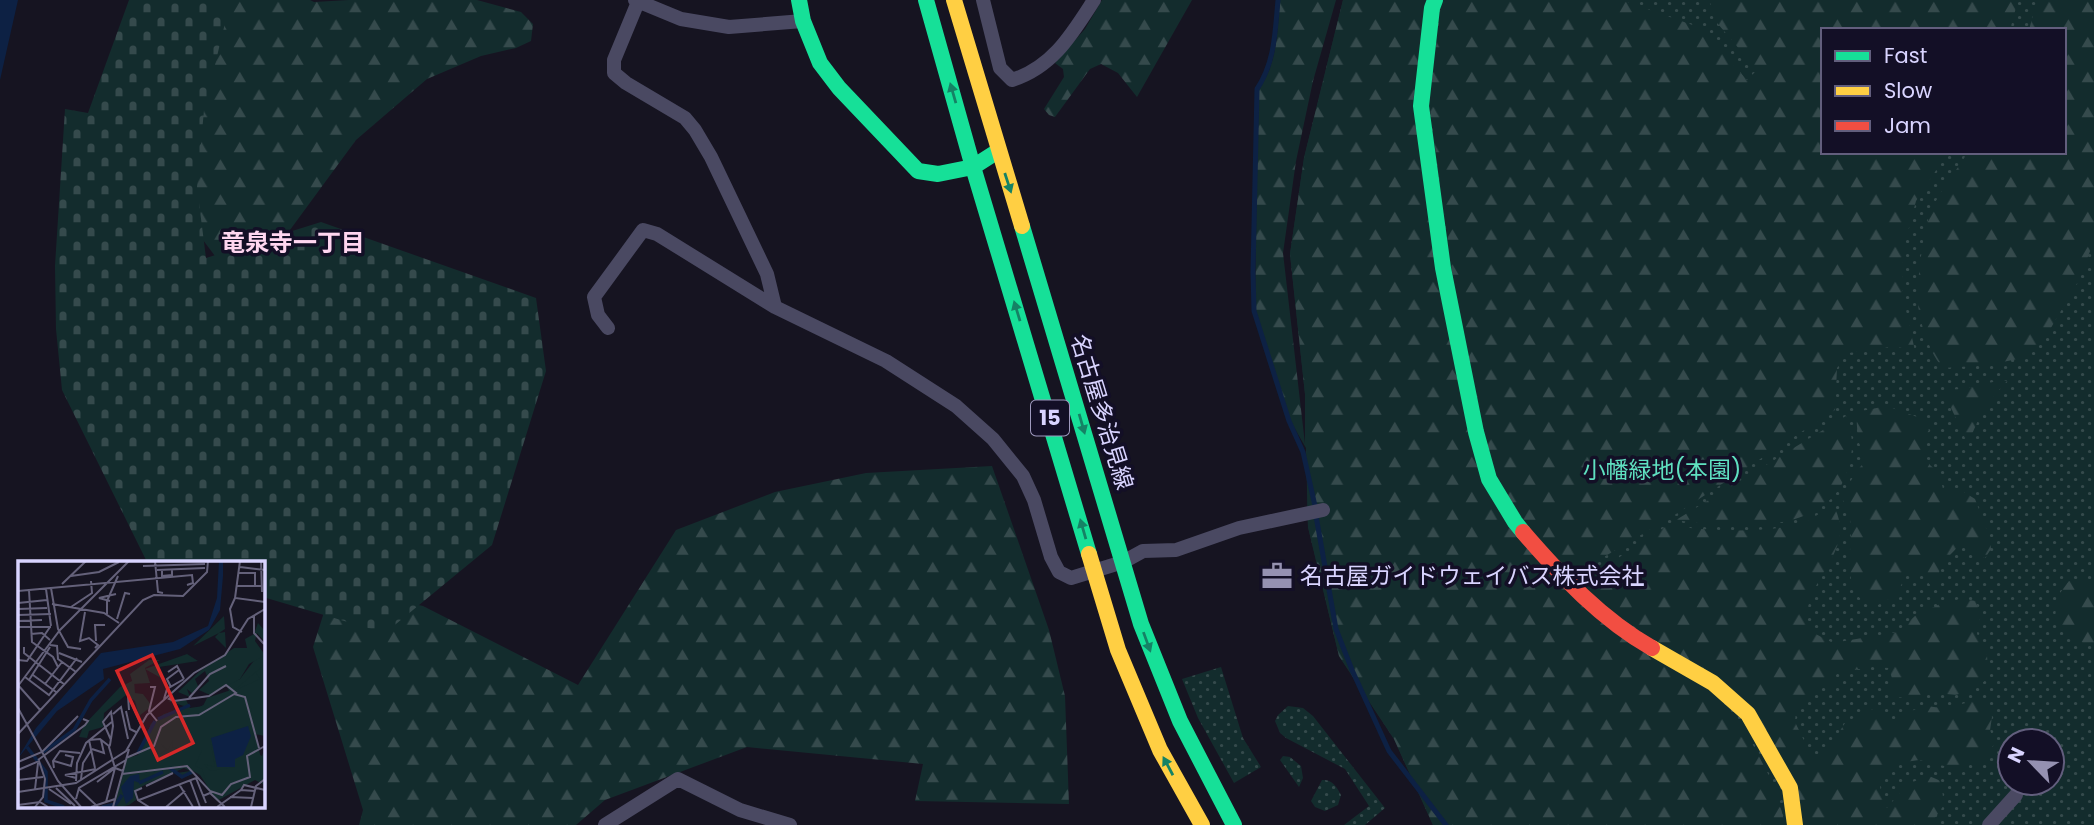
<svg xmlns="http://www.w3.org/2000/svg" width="2094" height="825" viewBox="0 0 2094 825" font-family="Poppins,'Noto Sans JP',sans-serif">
<defs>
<pattern id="green-dots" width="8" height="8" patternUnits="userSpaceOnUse" patternTransform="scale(1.75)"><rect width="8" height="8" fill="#132c2d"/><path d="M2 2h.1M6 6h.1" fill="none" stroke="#354a4c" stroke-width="1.8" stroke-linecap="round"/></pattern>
<pattern id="forest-firs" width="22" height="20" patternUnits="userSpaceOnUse" patternTransform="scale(1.75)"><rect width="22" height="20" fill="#132c2d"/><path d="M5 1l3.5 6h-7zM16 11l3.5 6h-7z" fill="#354a4c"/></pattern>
<pattern id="cemetery-stones" width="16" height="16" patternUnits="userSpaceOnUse" patternTransform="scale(1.75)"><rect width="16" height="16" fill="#132c2d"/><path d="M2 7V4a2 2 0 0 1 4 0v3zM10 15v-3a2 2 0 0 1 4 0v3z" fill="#354a4c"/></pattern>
</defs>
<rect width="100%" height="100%" fill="#161421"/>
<path fill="url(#green-dots)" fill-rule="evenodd" d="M1343,0H2094V825H1433L1394,739L1339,656L1308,527L1305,394L1290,254L1304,158ZM1823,30H2064V152H1823ZM2010,741H2052V783H2010Z
M1221,667L1243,738L1261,767L1234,783L1198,718L1182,679Z
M1288,706L1303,708L1313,716L1385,808L1365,825H1344L1369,806L1345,769L1286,738L1280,733L1275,721L1278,715Z
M1283,756L1290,757L1301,766L1303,778L1299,787L1280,760Z
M1322,780C1332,779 1337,787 1341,795L1338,805L1325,811L1315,807L1311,801Z"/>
<path fill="url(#forest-firs)" d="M208,0H310L314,2L349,0H477L521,12L533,24L531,41L516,48L481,56L427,79L356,140L276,249L221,264L188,220Z
M1102,0H1192L1137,97L1118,73L1101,64L1090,69L1055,117L1049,115L1044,109L1064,77L1063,69L1055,63L1085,29Z
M1280,0H1336L1313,81L1296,161L1283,253L1305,444V394L1290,254L1304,158L1343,0H1429L1413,102L1468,435L1539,563L1712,691L1741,722L1777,791L1785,825H1433L1394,739L1339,656L1308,527L1306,448L1287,415L1255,307L1258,90C1278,64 1277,31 1280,0Z
M1445,0H1622L1701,28L1747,80L1757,70L1718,24L1709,0H2018L2010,30H1823V152H1948L1916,201L1903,250L1902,292L1915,351L1893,346L1876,350L1847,353L1837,368L1835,410L1673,516L1592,564L1578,582L1520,518L1496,476L1482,438L1452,272L1429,102L1440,14Z
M2037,0H2094V241L2079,280L2045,338L2023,358L1987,365L1944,368C1931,358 1919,320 1918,304C1916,288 1923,232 1929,217C1936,195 1955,173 1968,152H2064V30H2029Z
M2002,380L2007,381L1984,407L1972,434L1965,438L1947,399L1946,390L1962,389Z
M1887,406L1920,418L1929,430L1924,453L1930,465L1939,473L1943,489L1964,492L1975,499L1990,538L1991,549L1985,558L1978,557L1971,546L1963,542C1948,557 1936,566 1938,587L1931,586L1922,575H1906C1897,596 1892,599 1871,608C1868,605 1862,601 1859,597C1842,574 1854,545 1850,519C1849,512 1845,505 1842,498L1855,473L1867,459L1858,441L1856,412Z
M1846,416C1854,440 1854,450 1846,474C1826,537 1727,528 1676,520Z
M992,466L1049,630L1065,696L1069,804L915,801L923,764L747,747L605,800L576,825H359L363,810L313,647L332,587L423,606L578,685L676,530L775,492L866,473Z
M1833,505C1856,545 1816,571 1808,607C1807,614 1807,622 1806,629L1833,643L1897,632L1915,616L1940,604L1960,599L1976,601L1980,616L1977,634C1989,648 1988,661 1987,679L1972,691L1955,695L1930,692L1918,698L1908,699L1889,695L1893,682L1889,668L1872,667L1837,673L1832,685L1817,689L1796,710L1795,722L1814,761L1827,751L1845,723L1868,710L1879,708L1888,714L1896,725L1907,713L1925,705C1945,712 1967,701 1988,698L1992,717L1990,730L1995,743L1983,760L1957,769L1919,760L1905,762L1888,771L1880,786L1882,798L1887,808L1907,784L1929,776L1941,781L1944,805L1930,825H1802L1753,709L1640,631L1606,605L1590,588L1600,570L1668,525C1706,531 1762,534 1799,524C1811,520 1822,512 1833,505Z
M2094,579V646L2088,645L2065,635L2055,620L2057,597L2069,581L2089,583Z"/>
<path fill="url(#cemetery-stones)" d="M129,0H225L226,19L204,110L197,187L206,258L321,222L536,298L546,371L492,545L385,633L263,597L262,562H147L62,390L56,329L55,266L65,109L88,113Z"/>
<path fill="#0d2144" d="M0,0H18L0,80Z"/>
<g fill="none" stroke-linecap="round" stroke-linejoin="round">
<path stroke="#0d2144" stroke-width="5" d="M1278,0C1275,32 1275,62 1257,89L1253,272L1254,311L1289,421L1303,452L1315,506
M1316,516L1336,629L1352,670L1389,751L1446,825"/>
<path stroke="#4a4962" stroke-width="14" d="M635,0L681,19L729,27L803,21
M983,0L1000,68L1012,80C1053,67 1072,34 1094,0
M638,2L614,60V73L626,83L685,118L695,130L711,157L767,274L775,307
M608,328L598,315L594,297L643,230L657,234L775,307L886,361L956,406L993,439L1023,476L1034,500L1051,557L1059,572L1071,578L1123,562L1143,551L1176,550L1239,528L1323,510
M605,825L678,779L740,810L790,825
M1989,825L2016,795"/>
<path stroke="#16e098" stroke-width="16" d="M799,0L803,21L820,63L839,88L918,171L938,174L973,167L998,151
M926,0L973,167L1089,554
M1435,0L1432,8L1421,106L1443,268L1476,432L1489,479L1515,522L1523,532
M1022,226L1141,624L1180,721L1234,825"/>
<path stroke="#ffcf43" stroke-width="16" d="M954,0L1022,226
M1089,554L1118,650L1160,750L1202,825
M1652,648L1713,683L1748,714L1790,788L1795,825"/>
<path stroke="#f24e42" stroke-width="16" d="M1523,532C1561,576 1601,619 1652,648"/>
</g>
<defs><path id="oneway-solid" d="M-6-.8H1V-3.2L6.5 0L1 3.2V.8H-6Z" transform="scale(1.75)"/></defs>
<g fill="#158265">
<use href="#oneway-solid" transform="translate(953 93) rotate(-106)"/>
<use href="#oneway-solid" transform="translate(1008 183) rotate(72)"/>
<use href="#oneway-solid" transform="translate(1017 311) rotate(-107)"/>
<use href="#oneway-solid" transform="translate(1082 424) rotate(74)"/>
<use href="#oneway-solid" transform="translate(1083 529) rotate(-106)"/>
<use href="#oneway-solid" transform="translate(1147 642) rotate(70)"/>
<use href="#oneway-solid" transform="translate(1168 766) rotate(-118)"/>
</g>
<defs>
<g id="office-bare" transform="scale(2.415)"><path d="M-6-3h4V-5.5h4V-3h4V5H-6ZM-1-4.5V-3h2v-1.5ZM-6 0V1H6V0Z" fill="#9591b1" stroke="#130f26" stroke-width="2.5" paint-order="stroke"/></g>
</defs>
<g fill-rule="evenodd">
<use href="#office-bare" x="1277" y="576"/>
</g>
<g text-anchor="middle" stroke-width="7" stroke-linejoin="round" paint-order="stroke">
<rect fill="#130f26" stroke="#9e99be" stroke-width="2" x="1031" y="400.5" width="38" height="35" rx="5"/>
<g font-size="21" font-weight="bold" fill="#d9d4ff">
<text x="1050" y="425">15</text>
</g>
<g font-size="23" fill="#d9d4ff" stroke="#130f26">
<text transform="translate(1102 412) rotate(73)" y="8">名古屋多治見線</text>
</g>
<g font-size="23" fill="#5fe0c0" stroke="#130f26">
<text x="1662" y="478">小幡緑地(本園)</text>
</g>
<g font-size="23" fill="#d9d4ff" stroke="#130f26" text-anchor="start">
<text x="1300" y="584">名古屋ガイドウェイバス株式会社</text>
</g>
<g font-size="24" font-weight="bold" fill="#ffd6f0" stroke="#130f26">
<text x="293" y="251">竜泉寺一丁目</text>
</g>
</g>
<g transform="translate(18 561)">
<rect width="247" height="247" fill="#161421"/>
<path d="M206,55L207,68L201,72L207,71L208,87L197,76L201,72L175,85ZM241,93L247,94V175L237,173L247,213L216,222L206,233L192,229L182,214L165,204L117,229L118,239L105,246L97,245L109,197L120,194L133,163L149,153L178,148L211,130L208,123L222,118Z" fill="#132c2d"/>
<path d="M240,62L247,70V81L239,72L237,80L247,94L231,103L222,118L192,134L181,129L191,120L187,110L177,118L180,125L175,133L169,128L172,136L160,131L182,110L216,87H229L227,78L236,73ZM169,93L180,100L141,106L143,117L127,108ZM247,103L238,112L242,118L216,130L217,136H226L233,147L234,164L192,178L197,206L186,203L192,210L217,206V198L237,186L234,167L240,184L236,191L244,195L247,186V220L243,219L247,224L237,219L199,240L184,221L190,226L184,208L177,205L184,189H164L154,186L155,179L150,189L143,183L148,189L142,193L133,186L122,188L133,163L146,153L169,146L150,140L168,139L172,147L185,145L189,137L219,127ZM116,119L117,132L125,133L134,145L121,155L117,140L108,134L86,152L85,166L71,170L69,177L61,176L66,164L102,126ZM166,205L170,206L177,212L164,217L159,212L172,210L166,207L126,224L116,231L118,239L111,244L100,246L98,238L101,226L104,222L101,232L110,243L116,238L115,221L123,223L120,212L105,222L108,216L118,211L129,215L137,211L125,223L146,210Z" fill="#132c2d"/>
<path d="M131,99H142L127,107L132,122L115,123L112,113Z" fill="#132c2d"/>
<path d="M201,0H205V15L202,49L191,69L162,88L85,108L86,118L39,150L0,197L18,167L83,92L155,81L190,65L199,37ZM230,165L233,175L225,194L217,198V206H199L193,177ZM121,213L122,222L116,220L115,237L108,243L103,226L112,215Z" fill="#0d2144"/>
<path fill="none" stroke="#0d2144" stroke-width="3.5" d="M140,158L172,144M9,186L28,211V240L46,246M25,191L56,169L73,139L92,118M120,192L137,160M152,207L164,216L174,211M121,222L145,211M84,246L98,243L104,234"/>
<path fill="none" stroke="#64617a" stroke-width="2" d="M137,0L140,31L145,32M222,0L217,37L247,41M243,0L244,31M125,5L187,3M222,6L247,9M139,9L187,7M144,9V15L154,14V9M221,12H237V25M53,15L81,11L101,1M44,23L68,0M219,25H244M33,27L40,68L50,86L63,88M28,28L33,65M11,29L14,81L35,96L40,106M0,30L174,14L175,22L169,24M217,37L212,48L215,66L224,71M92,40L81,37L98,33M0,42L29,39M34,43L86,52L101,62M53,46L74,32L73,20M0,48L29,47M67,51L62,80L71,77L80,84L77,87M89,53V40L100,15M0,54L33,53M236,55V72L246,83M99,58L107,32L112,33M0,60L24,59M0,66H33M13,73L24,72L32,79M78,80L77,64H87M32,84L39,85L40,98L58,111M6,86V92L47,124M41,92L64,101M0,99L9,100L32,66M150,111L159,105L166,118M15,114L38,131M7,116L31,134L59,97M11,119L32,86M27,123L44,101M0,124L23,150M0,125L42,69L111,0M132,126H137L131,150L139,160M153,126L149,118L161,109M216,133L227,136L241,187M171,137L192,113L208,105M146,138L149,128L166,118M0,147L40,220L63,246M111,149L110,135L123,163M108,150L112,168L118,171M95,153L103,146L110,178M0,173L125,39L136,34L165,35L189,11L190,0M71,179L77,207M71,179L82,178L91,185M74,188L86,192L83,179M108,197L136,185L143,166L158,156L181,154L218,132L208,124L191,135L156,140L151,138L154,135M20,199L67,164L70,160L65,158M36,200L53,205L55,196L47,194M0,201L24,191L60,155M36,207L35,200L42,190L62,192M0,209L21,200L27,218L25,236L17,246M104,213L169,205L192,230L204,234L213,223L232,216L229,195L247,185M58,217L47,214L78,208M63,218L65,202L74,188M0,219L25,216M172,219L182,246M58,220L59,202L68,182L95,160M79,221L97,207L105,210M161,223L175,246M128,225L155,212M38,227L57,245M124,227L117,230L120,239L131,246M17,228L20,202M31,228L53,243M61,228L80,246M223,229L226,224L247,229M0,231L58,222L108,190L129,154L176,112L207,94L230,58L247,48M185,235L192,232L207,246M212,236L235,237M58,238L61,227L108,199M121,239L178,217L188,242M88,241L97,207L91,186L92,184L95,165L93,151L85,161L93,179M0,244L22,241L30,246M73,246L97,238M95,246L111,188M148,246L167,230M199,246L223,229L237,230M233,246L238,225L247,218"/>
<path fill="#d62828" fill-opacity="0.15" stroke="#d62828" stroke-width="3.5" d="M134,94L175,182L140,199L99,110Z"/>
<rect width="247" height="247" fill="none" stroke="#d9d4ff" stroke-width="3.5"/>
</g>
<rect x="1821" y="28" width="245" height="126" fill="#130f26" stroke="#625e7d" stroke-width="2"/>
<rect x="1835" y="51" width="35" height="10" fill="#16e098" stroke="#625e7d" stroke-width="2"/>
<text x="1884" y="63" font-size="21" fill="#d9d4ff">Fast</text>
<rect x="1835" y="86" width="35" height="10" fill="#ffcf43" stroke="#625e7d" stroke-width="2"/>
<text x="1884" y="98" font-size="21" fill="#d9d4ff">Slow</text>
<rect x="1835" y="121" width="35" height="10" fill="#f24e42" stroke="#625e7d" stroke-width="2"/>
<text x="1884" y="133" font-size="21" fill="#d9d4ff">Jam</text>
<g transform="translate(2031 762) rotate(295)"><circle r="33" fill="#130f26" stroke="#625e7d" stroke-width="2"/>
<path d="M0-5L12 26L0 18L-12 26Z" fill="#9591b1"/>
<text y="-10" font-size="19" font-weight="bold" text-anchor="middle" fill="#d9d4ff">N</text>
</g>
</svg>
